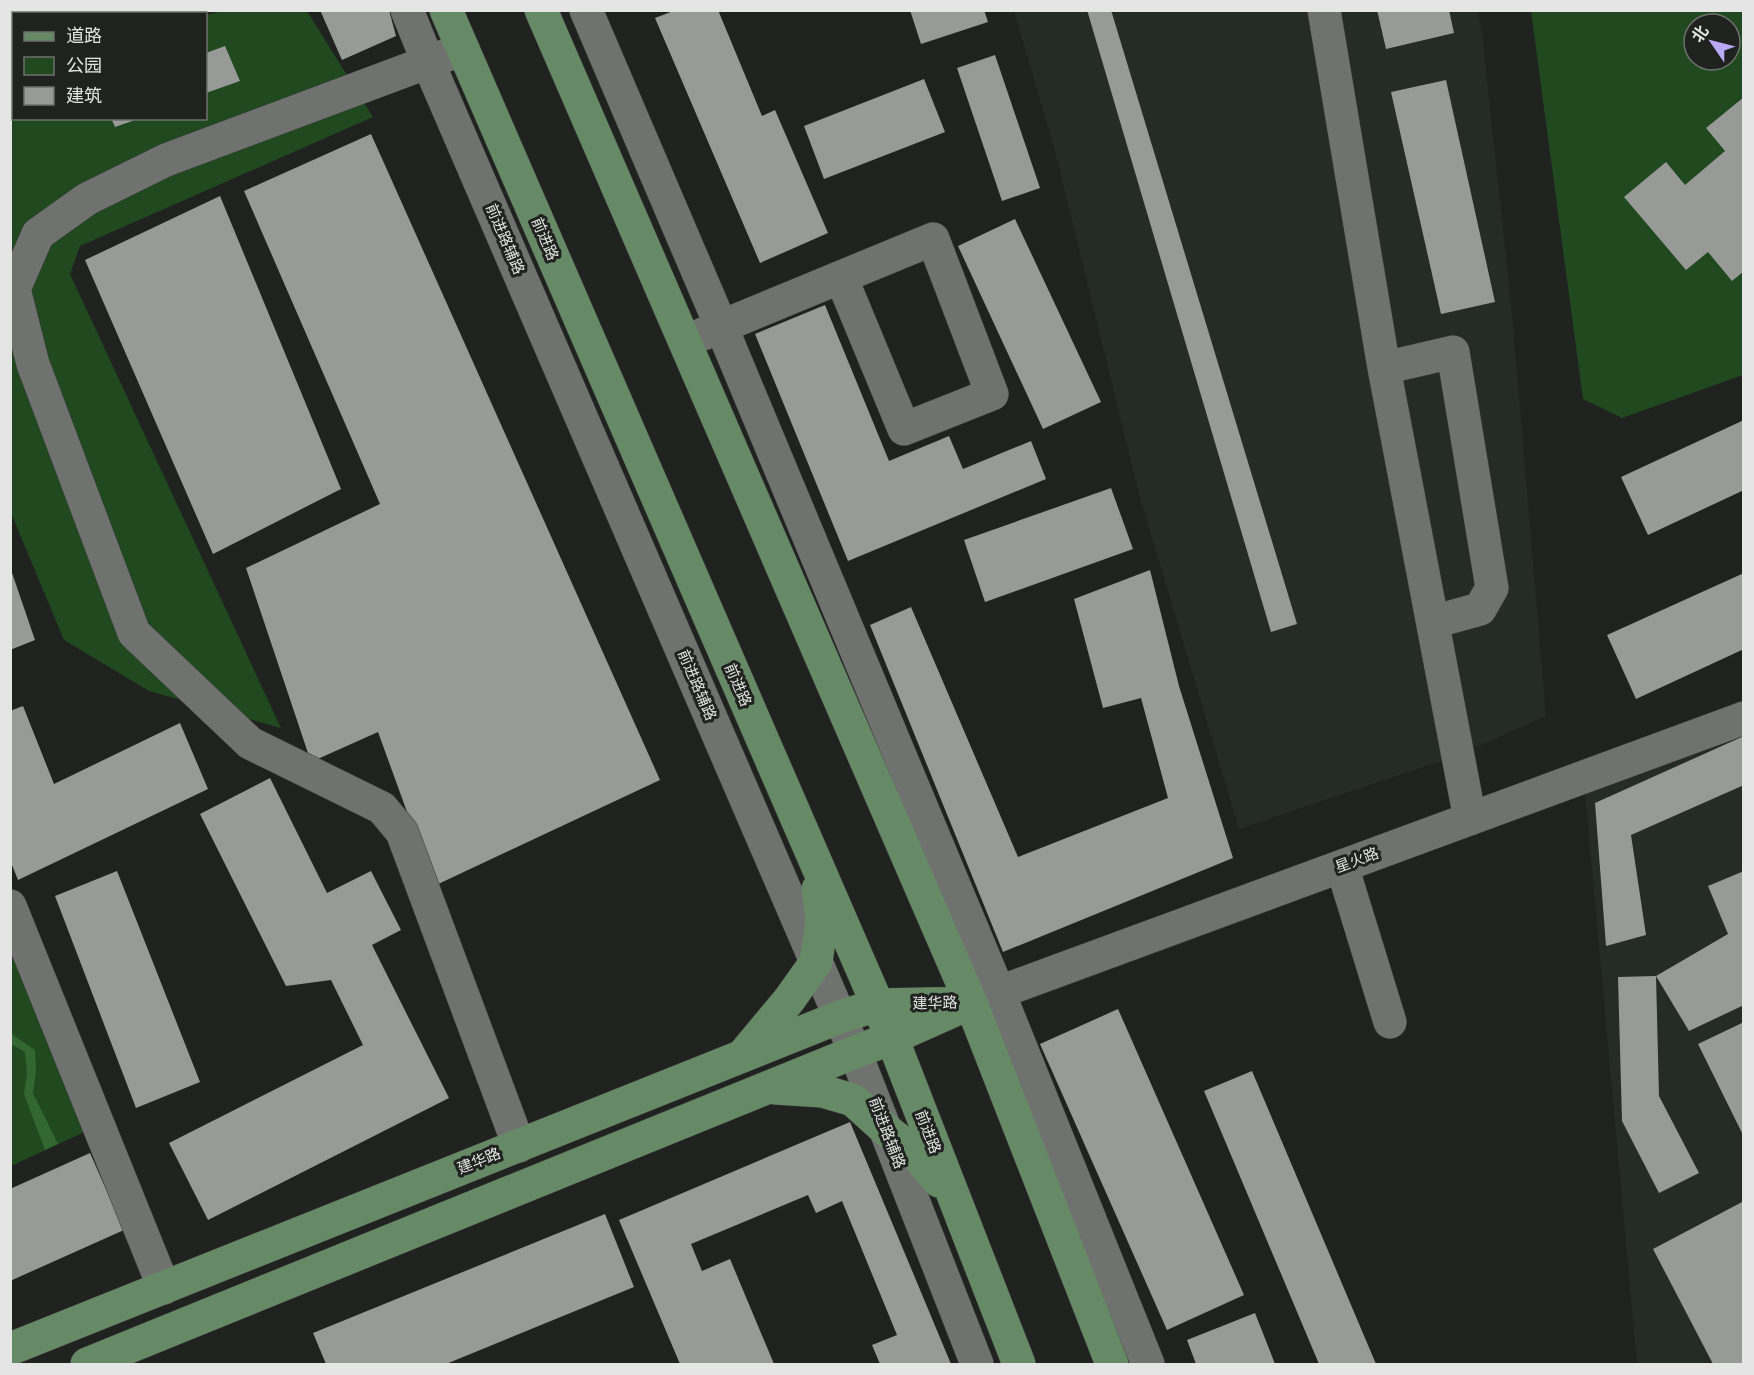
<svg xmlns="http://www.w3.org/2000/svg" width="1754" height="1375" viewBox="0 0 1754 1375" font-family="Signika,'Noto Sans SC',sans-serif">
<rect width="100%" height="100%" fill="#202220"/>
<path fill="#252b25" d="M1014,11H1477L1482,32L1512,313L1546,716L1459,755L1239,829L1139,494L1054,147Z
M1743,730V1364H1637L1585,793Z"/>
<path fill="#20491f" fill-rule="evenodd" d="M222,11H307L373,117L80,246L70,274L281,728L149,691L64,640L11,513V66H13L14,118H206V15Z
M1531,11H1743V375L1622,418L1583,399ZM1694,24H1730V60H1694Z
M10,950L91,1129L11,1166H10Z"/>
<path fill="#336731" d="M11,1030L13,1035L35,1050L36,1071L33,1093L58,1144L45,1150L24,1094L27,1074L25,1052L11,1044Z"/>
<path fill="#989a97" d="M10,10H156V11L148,14H14V57L10,58Z
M320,10H389L396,36L342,60Z
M676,10H718L762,116L775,110L828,233L760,263L655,18Z
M910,10H984L988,22L921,44Z
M1087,10H1111L1297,624L1271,632Z
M1377,10H1449L1454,33L1386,49Z
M225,46L240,81L206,93V53Z
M995,55L1040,188L1002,201L957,68Z
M924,79L945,132L824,179L804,126Z
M1446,80L1495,302L1441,314L1391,92Z
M1744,97V271L1732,281L1708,252L1686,270L1624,197L1666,162L1685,185L1725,151L1706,128Z
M111,118H138V119L115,127Z
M371,134L660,780L434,886L378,732L311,762L246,568L380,504L244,191Z
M220,196L341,489L213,554L85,260Z
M1015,219L1101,402L1043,429L958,246Z
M825,305L889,461L949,436L963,469L1031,441L1046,479L848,561L755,334Z
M1744,420V490L1648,535L1621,477Z
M1111,488L1133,549L985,602L964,540Z
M10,567L35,640L10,650Z
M1150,570L1179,686L1233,858L1003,952L870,625L911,607L1018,857L1168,798L1141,698L1103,708L1074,599Z
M1744,573V649L1636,699L1607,635Z
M23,706L54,784L180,723L208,789L18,880L10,860V711Z
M1744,736V785L1631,835L1646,935L1606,946L1595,803Z
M270,778L327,893L371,871L401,930L372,945L449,1098L208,1220L169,1143L363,1045L331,980L286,986L200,814Z
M117,871L200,1082L136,1108L55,896Z
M1744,871V1005L1689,1031L1656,976L1728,934L1708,886Z
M1656,976L1659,1096L1699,1173L1659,1193L1622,1121L1618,977Z
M1118,1009L1244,1295L1167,1330L1040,1044Z
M1744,1022V1137L1698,1044Z
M1252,1071L1376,1364H1319L1204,1091Z
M850,1122L951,1364H880L872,1345L897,1335L842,1201L816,1213L808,1195L691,1244L702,1271L730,1259L774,1364H680L619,1220Z
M90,1153L124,1230L10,1281V1189Z
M1744,1201V1364H1713L1653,1249Z
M605,1214L634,1287L446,1364H326L313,1333Z
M1255,1313L1275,1364H1196L1187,1340Z"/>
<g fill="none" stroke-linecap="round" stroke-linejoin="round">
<g stroke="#3e3f3e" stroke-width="34">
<path id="minor" d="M407,10L428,62L855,1052L977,1364
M586,10L721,326L999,993L1148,1364
M1324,10L1384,368
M463,49L166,160L87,199L38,234L14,289L33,364L134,633L250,743L382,808L402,832L519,1146
M703,334L933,239L992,394L904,429L841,277
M1433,622L1480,609L1492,588L1453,352L1384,368L1470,819
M1342,866L1390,1022
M10,906L164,1288
M978,1000L1744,718"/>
</g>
<g stroke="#3e3f3e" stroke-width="34">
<path id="major" d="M446,10L892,1038L1019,1364
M541,10L971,1003L1112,1364
M744,1054L789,1000L816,962L822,920L818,889
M775,1088L822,1091L853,1100L885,1129L915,1153L939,1181
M10,1349L840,1017L877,1005L971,1003
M87,1364L855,1052L892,1038L957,1009"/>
</g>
<use href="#minor" stroke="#707270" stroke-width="33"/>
<use href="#major" stroke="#678a66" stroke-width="33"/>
</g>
<g text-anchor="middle" stroke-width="6" stroke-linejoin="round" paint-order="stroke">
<g font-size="15" fill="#e4e5e4" stroke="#202220">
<text transform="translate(505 239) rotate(67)" y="5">前进路辅路</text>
<text transform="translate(545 239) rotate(67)" y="5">前进路</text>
<text transform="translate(697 685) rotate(67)" y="5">前进路辅路</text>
<text transform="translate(738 685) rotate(67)" y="5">前进路</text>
<text transform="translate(1357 860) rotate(-20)" y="5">星火路</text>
<text transform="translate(935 1003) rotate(-1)" y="5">建华路</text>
<text transform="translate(928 1132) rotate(69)" y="5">前进路</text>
<text transform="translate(887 1133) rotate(69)" y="5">前进路辅路</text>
<text transform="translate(479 1161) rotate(-22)" y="5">建华路</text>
</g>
</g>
<rect width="1754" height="1375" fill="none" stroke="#e4e5e4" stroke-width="24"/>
<rect x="12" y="12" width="195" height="108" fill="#202220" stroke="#6e706e" stroke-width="1.5"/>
<rect x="24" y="32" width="30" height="9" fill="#678a66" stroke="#6e706e" stroke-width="1.5"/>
<text x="66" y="42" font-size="18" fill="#e4e5e4">道路</text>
<rect x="24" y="57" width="30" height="18" fill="#20491f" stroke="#6e706e" stroke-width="1.5"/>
<text x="66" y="72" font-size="18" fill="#e4e5e4">公园</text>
<rect x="24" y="87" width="30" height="18" fill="#989a97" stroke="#6e706e" stroke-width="1.5"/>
<text x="66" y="102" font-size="18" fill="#e4e5e4">建筑</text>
<g transform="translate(1712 42) rotate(305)"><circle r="28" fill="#202220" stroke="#6e706e" stroke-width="1.5"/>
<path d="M0-4.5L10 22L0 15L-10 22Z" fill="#baaaf6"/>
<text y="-9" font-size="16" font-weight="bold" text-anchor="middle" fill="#e4e5e4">北</text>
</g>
</svg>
